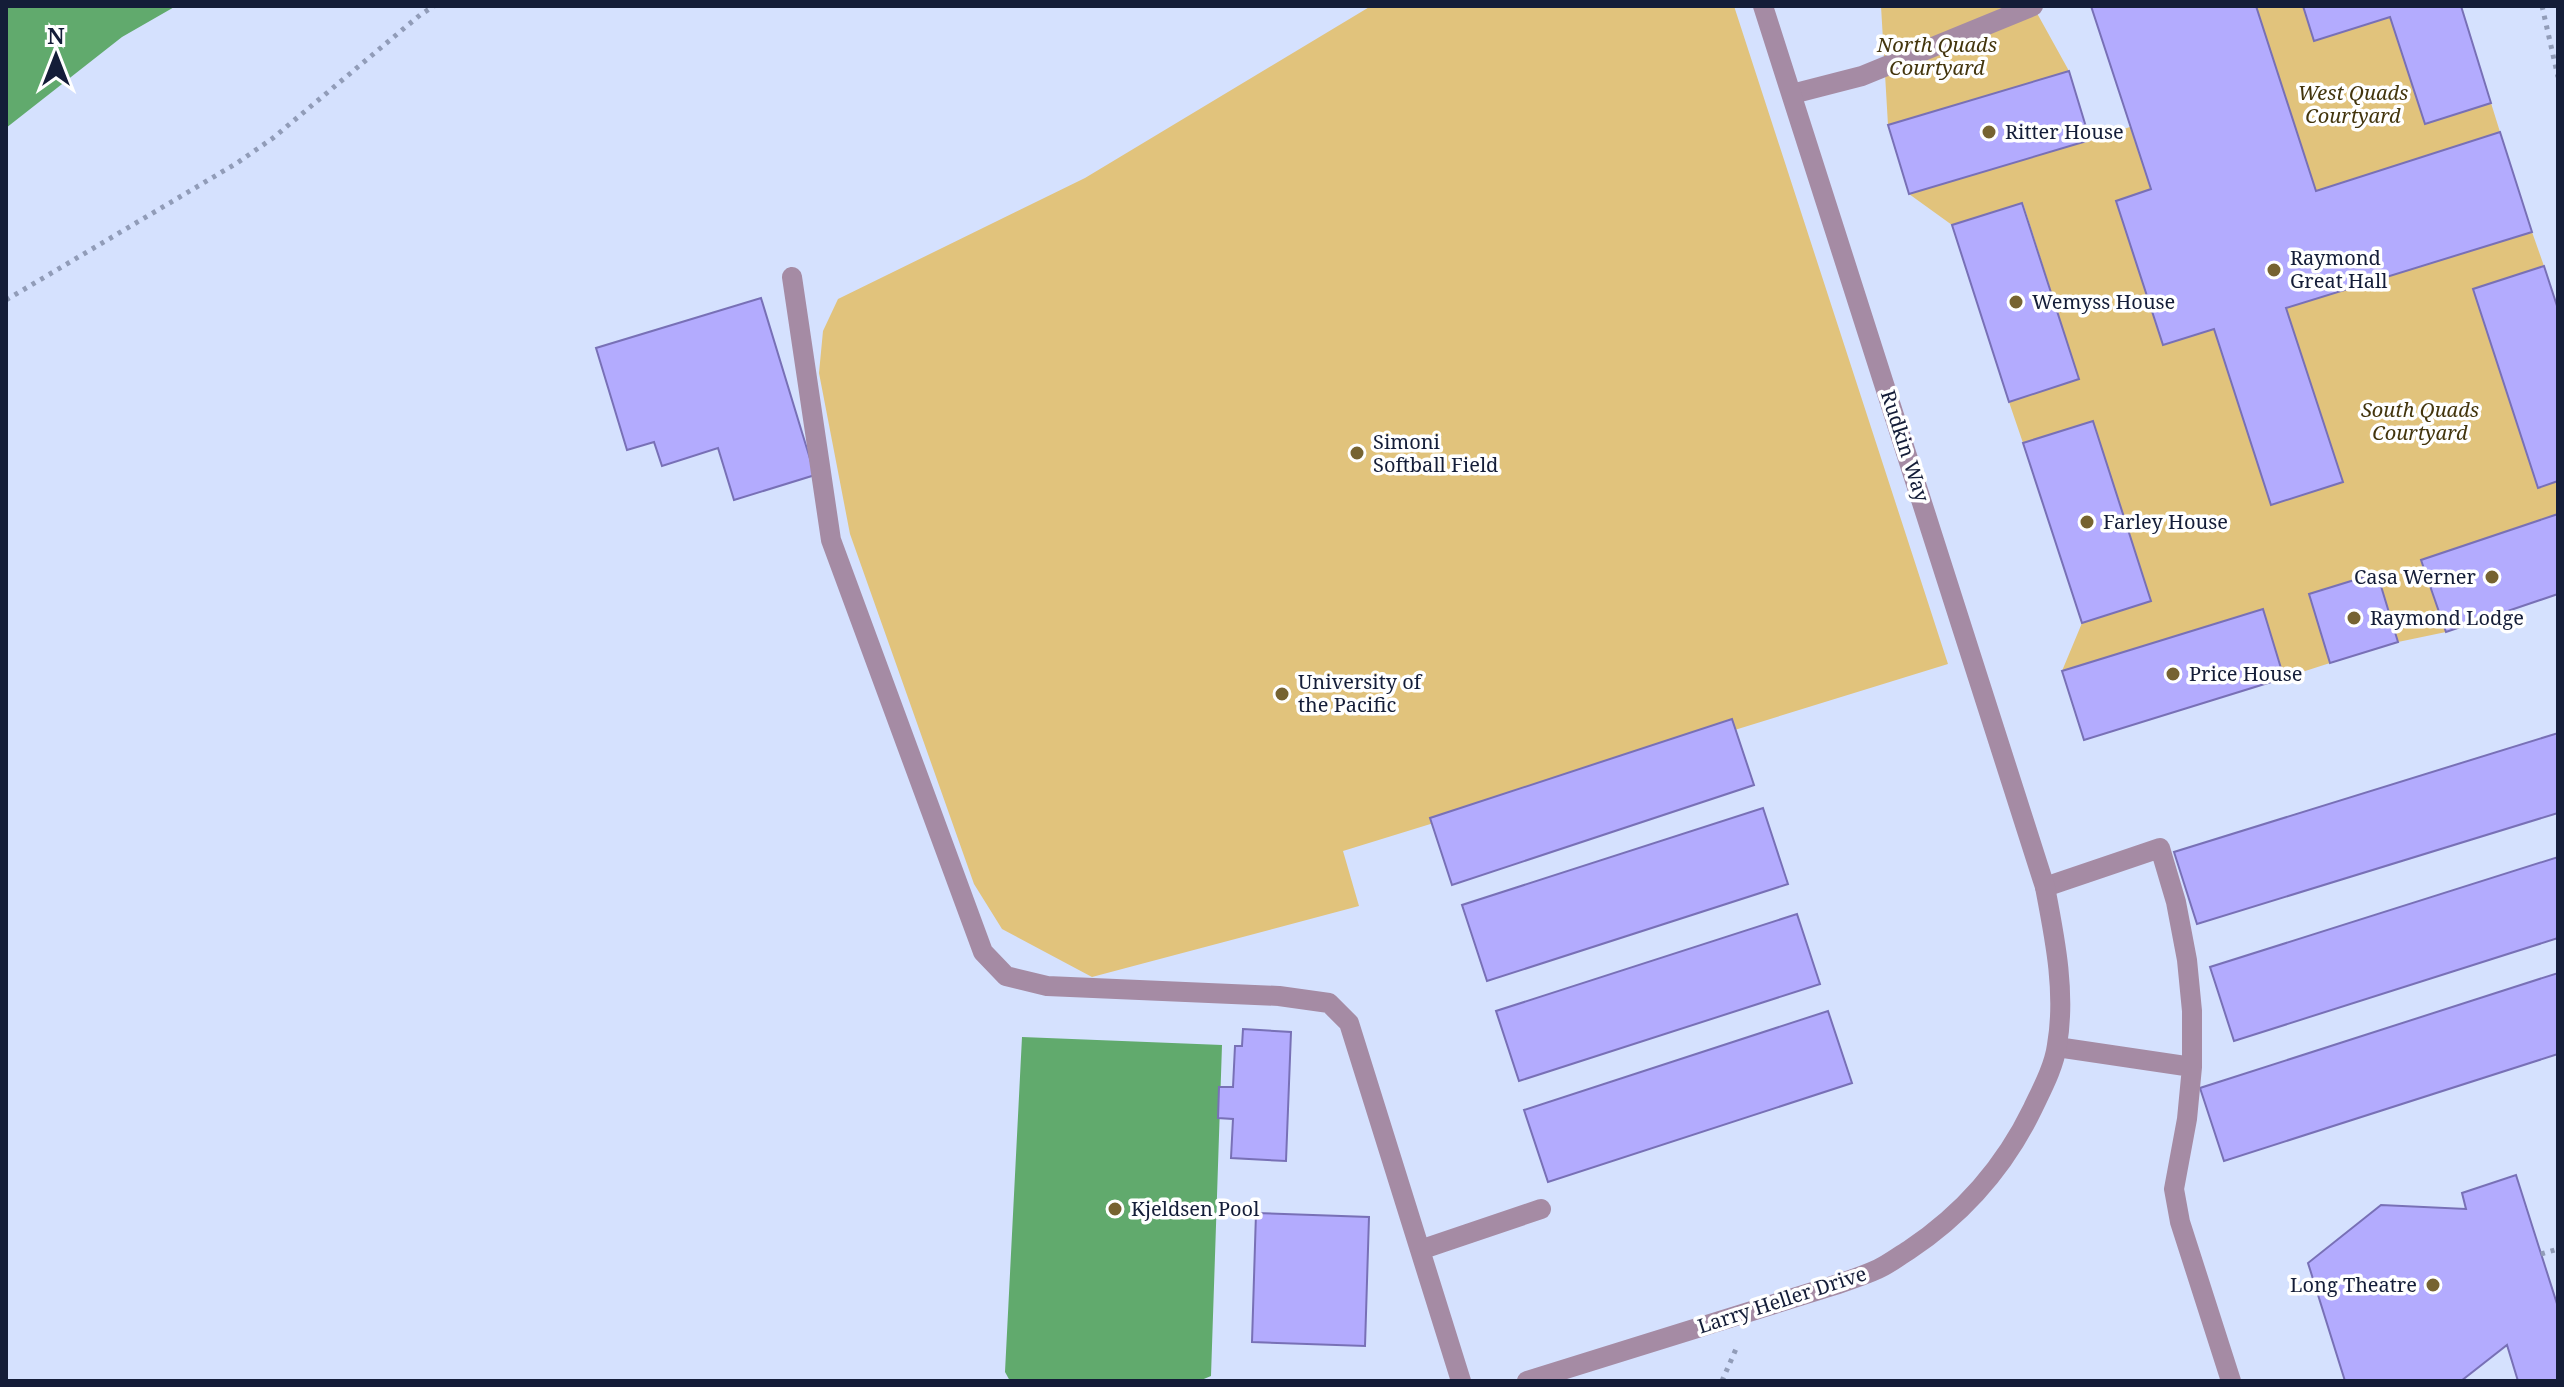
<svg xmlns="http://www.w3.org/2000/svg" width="2564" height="1387" viewBox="0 0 2564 1387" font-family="'Noto Serif',serif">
<rect width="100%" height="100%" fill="#d5e1fe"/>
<path fill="#e1c37c" d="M1371,6H1734L1948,664L1343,851L1359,906L1092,977L1002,929L974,884L850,534L819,373L823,331L838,299L1085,178Z
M1881,6H2033L2069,71L1888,125Z
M2256,6H2303L2314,41L2390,17L2425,124L2491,103L2500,132L2316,191Z
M2130,127L2151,189L2116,201L2163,345L2214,329L2272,505L2343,482L2286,308L2532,232L2544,266L2473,289L2539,487L2558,481V514L2421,560L2446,632L2398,642L2377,573L2309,594L2330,663L2284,678L2262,609L2062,671L2082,623L2151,601L2093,421L2023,443L2009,402L2079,379L2023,203L1952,225L1909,194Z"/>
<path fill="#61aa6d" d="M6,6H176L122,37L6,128Z
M1022,1037L1222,1045L1211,1376L1199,1381H1010L1005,1372Z"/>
<path fill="#b3abfe" stroke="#7870b6" stroke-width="2" d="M2091,6H2256L2316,191L2500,132L2532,232L2286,308L2343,482L2271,505L2214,329L2163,345L2116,201L2151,189Z
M2303,6H2461L2491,103L2425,124L2390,17L2314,41Z
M2069,71L2090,140L1909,194L1888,125Z
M2022,203L2079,379L2009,402L1952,225Z
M2544,266L2558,309V481L2538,488L2473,289Z
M761,298L815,475L734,500L718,448L662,466L654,442L627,450L596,348Z
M2093,421L2151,601L2082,623L2023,443Z
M2558,514V594L2446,632L2421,560Z
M2377,573L2398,642L2330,663L2309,594Z
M2263,609L2284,678L2084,740L2062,671Z
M1732,719L1754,785L1452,885L1430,818Z
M2558,733V813L2197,924L2174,852Z
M1763,808L1788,884L1487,981L1462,905Z
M2558,857V938L2234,1041L2210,967Z
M1797,914L1820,984L1519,1081L1496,1011Z
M2558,973V1054L2224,1161L2200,1088Z
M1828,1011L1852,1083L1548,1182L1524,1110Z
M1243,1029L1291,1032L1286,1161L1231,1158L1233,1119L1218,1118L1219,1087H1233L1235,1046H1242Z
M2516,1175L2558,1307V1381H2518L2507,1345L2461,1381H2345L2308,1263L2381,1205L2466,1209L2462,1193Z
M1256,1213L1369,1217L1365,1346L1252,1342Z"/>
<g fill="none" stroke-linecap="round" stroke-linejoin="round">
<path stroke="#919cb8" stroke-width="5" stroke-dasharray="4 6" stroke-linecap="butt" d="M2542,6L2558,77
M6,300L237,163L273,138L420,15L434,6
M2541,1254L2558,1249
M1722,1381L1736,1349"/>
<path stroke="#a58ba4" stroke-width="20" d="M1792,94L1862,76L2033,6
M792,277L831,540L983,952L1006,976L1047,986L1279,996L1329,1003L1349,1023L1420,1250
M2045,887L2160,848L2176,902L2187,960L2192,1011V1067L2187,1119L2174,1189L2180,1222L2231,1381
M2057,1047L2192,1067
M1461,1381L1420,1250L1541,1209"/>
<path stroke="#a58ba4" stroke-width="20" d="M1527,1381L1832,1286C1847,1281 1863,1276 1878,1269C1889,1264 1899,1256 1909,1250C1963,1214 2005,1166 2033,1108C2042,1089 2054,1067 2057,1045C2066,993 2055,939 2045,887L1763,6"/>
</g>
<g fill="#766331" stroke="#fff" stroke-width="3">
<circle cx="1989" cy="132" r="8"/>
<circle cx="2274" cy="270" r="8"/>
<circle cx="2016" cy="302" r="8"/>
<circle cx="1357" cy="453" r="8"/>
<circle cx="2087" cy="522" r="8"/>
<circle cx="2492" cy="577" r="8"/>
<circle cx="2354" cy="618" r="8"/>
<circle cx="2173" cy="674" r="8"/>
<circle cx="1282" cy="694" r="8"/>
<circle cx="1115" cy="1209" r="8"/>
<circle cx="2433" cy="1285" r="8"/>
</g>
<g text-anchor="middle" stroke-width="7" stroke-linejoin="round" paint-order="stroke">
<g font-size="20" font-style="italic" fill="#43350d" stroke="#fff">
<text x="1937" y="52">North Quads<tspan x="1937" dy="23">Courtyard</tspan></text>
<text x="2353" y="100">West Quads<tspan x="2353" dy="23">Courtyard</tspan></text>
<text x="2420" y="417">South Quads<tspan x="2420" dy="23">Courtyard</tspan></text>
</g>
<g font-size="20" fill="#141d38" stroke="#fff" text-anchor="start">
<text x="2005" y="139">Ritter House</text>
<text x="2290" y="265">Raymond<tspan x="2290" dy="23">Great Hall</tspan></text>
<text x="2032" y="309">Wemyss House</text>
<text x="1373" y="449">Simoni<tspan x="1373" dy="23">Softball Field</tspan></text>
<text x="2103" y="529">Farley House</text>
<text x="2476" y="584" text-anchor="end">Casa Werner</text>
<text x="2370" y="625">Raymond Lodge</text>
<text x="2189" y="681">Price House</text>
<text x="1298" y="689">University of<tspan x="1298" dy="23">the Pacific</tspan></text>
<text x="1131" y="1216">Kjeldsen Pool</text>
<text x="2417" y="1292" text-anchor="end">Long Theatre</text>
</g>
<g font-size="20" fill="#141d38" stroke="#fff">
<text transform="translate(1905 446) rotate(72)" y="7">Rudkin Way</text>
<text transform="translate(1782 1300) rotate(-18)" y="7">Larry Heller Drive</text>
</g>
</g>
<rect width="2564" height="1387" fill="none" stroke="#141d38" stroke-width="16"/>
<g transform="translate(56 56)" stroke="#ffffff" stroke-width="6" paint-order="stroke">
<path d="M0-6L14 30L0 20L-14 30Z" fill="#141d38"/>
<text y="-12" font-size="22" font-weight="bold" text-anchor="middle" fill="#141d38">N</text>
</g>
</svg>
